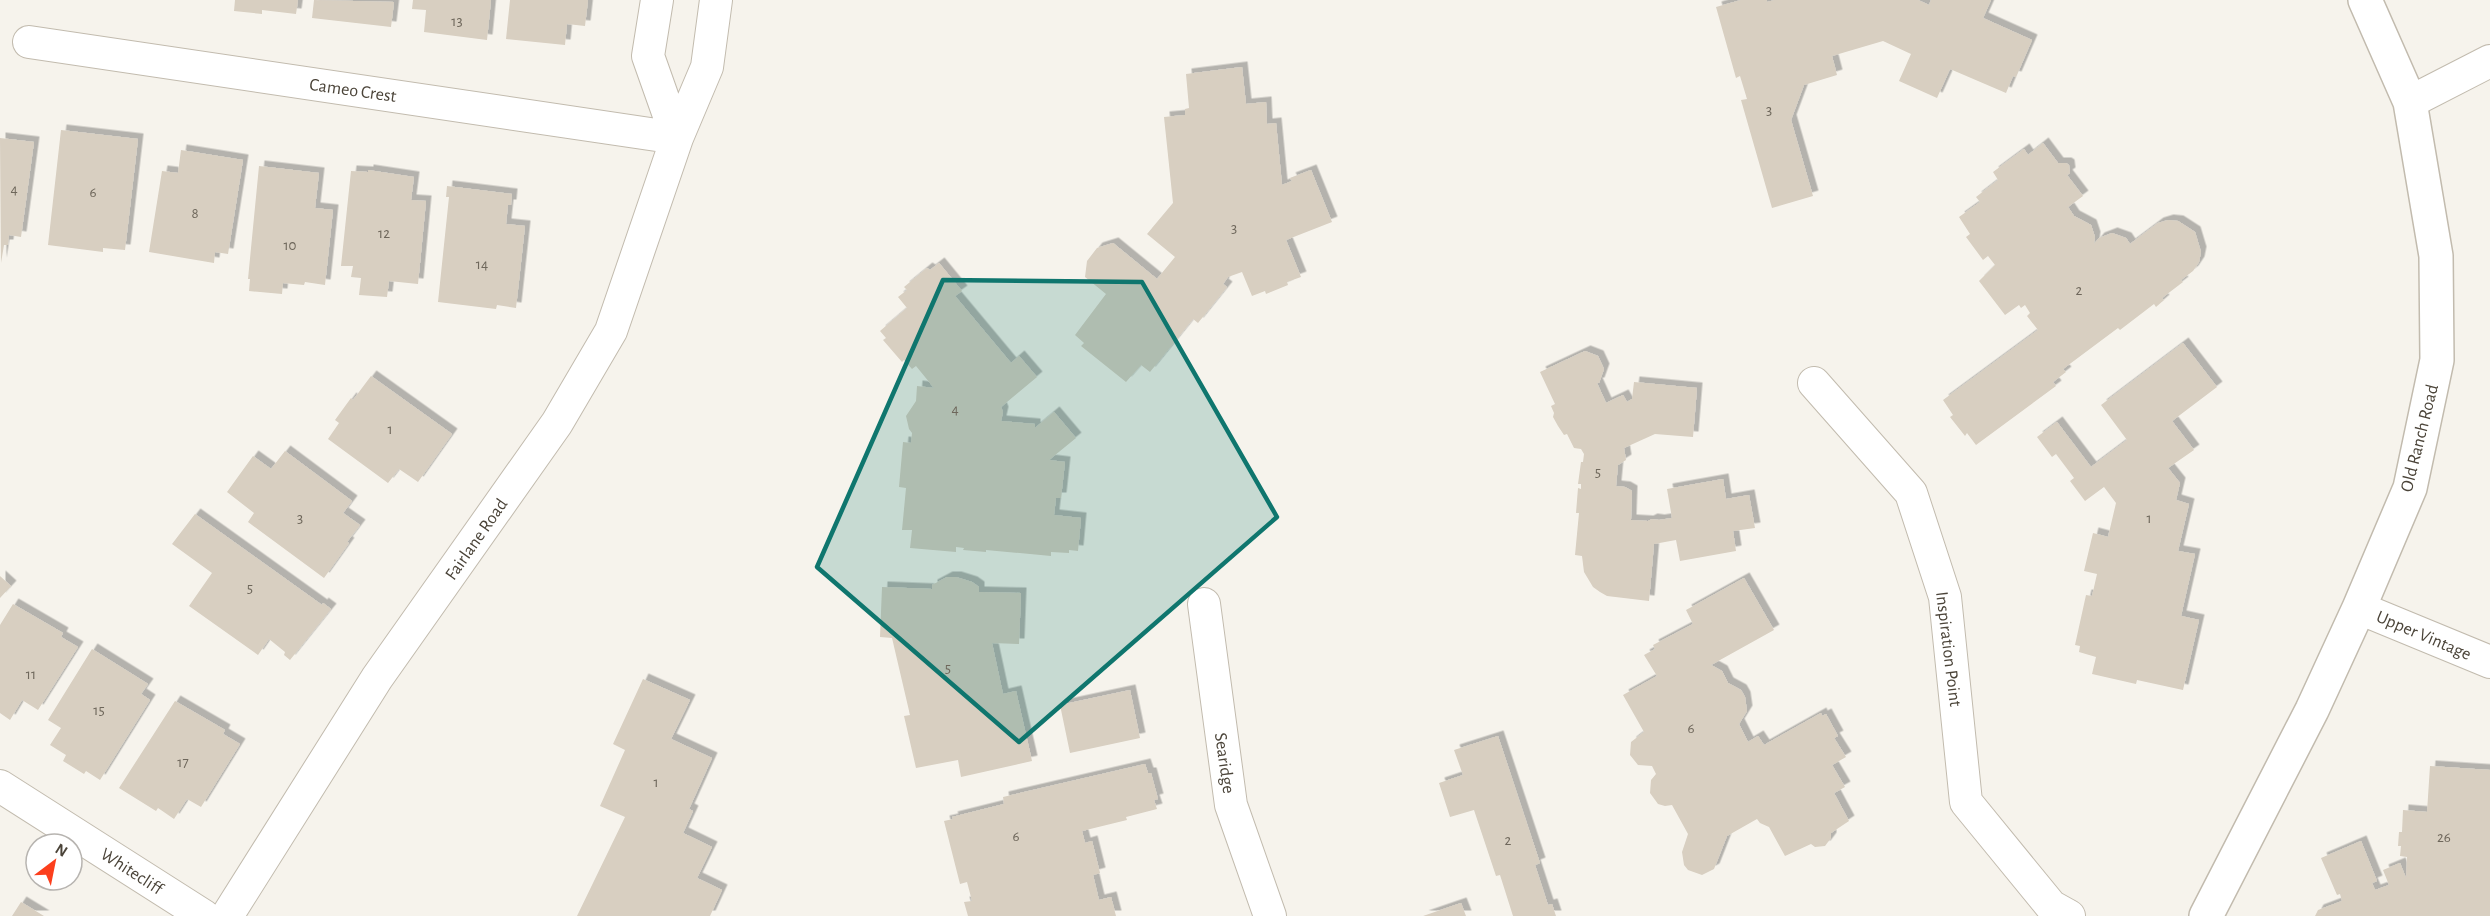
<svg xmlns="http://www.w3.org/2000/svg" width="2490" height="916" viewBox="0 0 2490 916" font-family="'Alegreya Sans',sans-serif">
<defs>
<filter id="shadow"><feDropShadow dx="5.5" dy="-5.5" stdDeviation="0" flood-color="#0004"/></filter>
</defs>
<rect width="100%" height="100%" fill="#f6f3ec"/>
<path fill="#d8cfc1" filter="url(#shadow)" d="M235,0H298L296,14L262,10V14L234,11Z
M314,0L394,2L391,27L312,18Z
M413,0H491L487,40L424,32L426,10L412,9Z
M510,0H588L585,26L567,24L565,45L506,39Z
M1741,0H1767V2L1775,0H1918L1929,5L1931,0H1991L1983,18L2032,40L2016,77L2013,76L2006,93L1950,69L1937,98L1899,81L1911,54L1883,41L1832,56L1837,75L1804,85L1791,120L1813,196L1772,208L1741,100L1747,99L1740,76L1736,78L1716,7Z
M1242,67L1246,104L1266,102L1267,124L1276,123L1282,185L1292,181L1290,178L1311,170L1332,222L1286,240L1301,277L1287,282L1288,285L1266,294L1265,291L1252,296L1242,272L1228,277L1223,284L1227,287L1198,323L1193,319L1150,372L1141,365L1126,382L1081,346L1084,343L1075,335L1106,294L1085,277L1087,261L1097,248L1113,243L1157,279L1175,257L1147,234L1173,203L1164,117L1185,115V109L1189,108L1186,74Z
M61,130L138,139L125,250L103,248V252L48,245Z
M0,138L34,142L21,237L9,235L8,245H4L1,263Z
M2043,143L2058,163H2066L2069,165L2070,173L2067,175L2083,196L2068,207L2074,216L2091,225L2095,237L2094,244L2099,238L2112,233L2126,238L2130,244L2158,223L2168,220L2178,221L2195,232L2201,252L2199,262L2193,271L2181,280L2183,282L2162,298L2164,300L2156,307L2154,304L2120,330L2118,328L2063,369L2066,372L2053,382L2056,386L1976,445L1967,433L1965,436L1950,417L1953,415L1943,400L2038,330L2027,316L2030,313L2025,305L2021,308L2019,305L2005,315L1979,281L1995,265L1988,256L1983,260L1966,237L1970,234L1959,217L1980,202L1976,197L1998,180L1993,172L2024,149L2028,155Z
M181,150L243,160L228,254L215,252L214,263L149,252L162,171L178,173Z
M259,166L319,173L315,208L333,210L325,285L305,282L304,285L283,283L282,294L249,291L250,279H248Z
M368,170L414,177L411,200L426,201L418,284L389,281L387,297L359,295L361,278L351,277L353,266H341L351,171L368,172Z
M447,186L512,194L511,205H508L506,224L525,226L516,308L497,305L496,309L438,302L449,197H446Z
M939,263L962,291L955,296L1011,363L1019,356L1037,377L1001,407L1003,412L1001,421L1035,424V428L1054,412L1076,438L1049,460L1065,462L1061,498H1056L1054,515L1081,518L1078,551L1069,550V553L1051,552V556L986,550V552L963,550L964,548L956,547V552L910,548L912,530H902L906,488L899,487L903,442L911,443L912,433L909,429L906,416L916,401L917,386L934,388L916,366L912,369L904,360L902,362L883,340L886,338L880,331L907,308L898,297L907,290L904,287L927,268L930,270Z
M2183,343L2217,387L2172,421L2194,450L2168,468L2180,483L2176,500L2189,504L2178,551L2195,554L2181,616L2199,620L2183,690L2137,680L2136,684L2092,674L2096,657L2079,652L2080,646L2075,645L2086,595L2092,596L2097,574L2084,571L2093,533L2108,537L2116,503L2104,487L2085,501L2070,481L2074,478L2056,454L2052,457L2037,437L2057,422L2091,467L2127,440L2101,405Z
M1585,351L1598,356L1604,369L1599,383H1597L1606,403L1623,395L1627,402L1632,399L1634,382L1697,388L1693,437L1655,434L1624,448L1626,460L1618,465L1616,486L1625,487L1632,491L1631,520L1648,521L1652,519L1659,520L1672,518L1667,489L1723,479L1726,499L1749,495L1755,528L1733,531L1736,551L1680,561L1676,540L1654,544L1649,601L1607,596L1600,592L1593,587L1584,572L1582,556L1575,555L1579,513H1576L1578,488L1581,489V484H1578L1581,462H1583L1584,454L1581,449L1574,448L1567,434L1564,435L1558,426L1553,417L1554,413L1551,406L1555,404L1540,372Z
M371,376L452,434L418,482L399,469L388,483L328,439L339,423L335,420L351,398L353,400Z
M285,451L352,501L343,513L360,525L347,542L349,543L324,578L248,522L254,513L227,492L253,456L271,469Z
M195,514L322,605L323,603L331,609L290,660L284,655L285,652L269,639L258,655L189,606L212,573L172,544Z
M0,576L11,586L0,598Z
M947,577H956L972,582L979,587V592L1021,593L1019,644L992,643L1003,694L1016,691L1032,761L961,777L958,760L916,768L904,716L910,715L892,638L880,637L882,587L932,589V585Z
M1744,578L1774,630L1711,665L1722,671L1728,683L1741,690L1745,697L1747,711L1739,724L1748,742L1758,736L1764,745L1821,713L1822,716L1826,714L1838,736L1834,738L1846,757L1832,765L1845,787L1834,793L1849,821L1831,833V838L1825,846L1815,847L1811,844L1785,856L1769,827L1760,823L1757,819L1727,836L1714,869L1702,875L1688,870L1684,865L1682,852L1688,834L1672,805L1665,806L1658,804L1650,793L1651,780L1656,774L1652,766L1638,765L1630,755L1631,742L1644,732L1623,695L1657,676L1644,655L1655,649L1653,645L1693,624L1686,610Z
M13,604L63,633L61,637L78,647L38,710L22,700L10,720L0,713V625Z
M92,649L148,684L141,694L150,700L100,780L86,771L84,774L63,761L66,755L50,745L61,728L48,720Z
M643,679L690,700L671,739L712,758L689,809L693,811L683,833L712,847L697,878L722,890L710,916H577L625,817L600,806L625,750L613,744Z
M1130,690L1140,738L1070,753L1060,705Z
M175,701L225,730L223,734L240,744L201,807L187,799L174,819L158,808L156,811L119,788Z
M1498,736L1540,863L1535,865L1548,905L1552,904L1556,916H1513L1500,875L1496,876L1474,810L1450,817L1439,783L1463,775L1454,750Z
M1145,764L1148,773H1151L1158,799L1154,800L1157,809L1126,817L1127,820L1082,831L1085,843L1092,841L1100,873L1093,875L1099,900L1111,897L1116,916H968L964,902L972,901L967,882L960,884L944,821L953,819L952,817L1004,804L1003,797Z
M2430,766L2490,770V916H2315L2318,910L2342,901L2340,894L2337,895L2321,858L2361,841L2377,881L2372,883L2375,890L2389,885L2383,870L2400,863L2406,878L2407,857L2400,856L2401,846H2398L2399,832H2402L2403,810L2427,812Z
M21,902L44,916H12Z
M1461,903L1466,916H1423Z"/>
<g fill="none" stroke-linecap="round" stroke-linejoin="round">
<g stroke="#c2bbae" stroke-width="34">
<path id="minor" d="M657,0L648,56L677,138
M29,42L677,138
M2410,102L2490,61
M1814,383L1911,493L1945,597L1966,802L2051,906L2069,916
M1204,604L1231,805L1270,916
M2359,608L2490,662
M0,786L204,916
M227,916L377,678L557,423L611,331L677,138L707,67L716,0"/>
</g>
<g stroke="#c2bbae" stroke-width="36">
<path id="tertiary" d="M2206,916L2312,710L2359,608L2410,488L2437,360L2436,256L2410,102L2365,0"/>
</g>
<use href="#minor" stroke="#fff" stroke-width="32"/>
<use href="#tertiary" stroke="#fff" stroke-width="33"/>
</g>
<path fill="#0f766e" fill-opacity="0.2" stroke="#0f766e" stroke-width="4.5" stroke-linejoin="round" d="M943,280L1142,282L1277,517L1019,742L817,567Z"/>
<g text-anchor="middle" stroke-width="6" stroke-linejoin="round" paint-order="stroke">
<g font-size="15" fill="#6e675b">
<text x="457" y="26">13</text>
<text x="1769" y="115">3</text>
<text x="14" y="194">4</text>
<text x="93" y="197">6</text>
<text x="195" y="218">8</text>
<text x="1234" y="233">3</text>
<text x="384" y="238">12</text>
<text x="290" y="250">10</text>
<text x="482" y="269">14</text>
<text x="2079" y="295">2</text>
<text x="955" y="414">4</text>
<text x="390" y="434">1</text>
<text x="1598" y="477">5</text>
<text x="300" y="523">3</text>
<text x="2149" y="523">1</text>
<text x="250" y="593">5</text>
<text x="948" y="673">5</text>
<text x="31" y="679">11</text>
<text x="99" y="715">15</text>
<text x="1691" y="733">6</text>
<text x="183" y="767">17</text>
<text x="656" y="787">1</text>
<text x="1016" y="841">6</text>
<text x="2444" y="842">26</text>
<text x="1508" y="845">2</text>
</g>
<g font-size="18" fill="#4b4439" stroke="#fff">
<text transform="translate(353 90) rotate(8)" y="6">Cameo Crest</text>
<text transform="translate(2419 438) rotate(-76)" y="6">Old Ranch Road</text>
<text transform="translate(476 539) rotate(-55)" y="6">Fairlane Road</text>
<text transform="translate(2424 635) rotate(23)" y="6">Upper Vintage</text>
<text transform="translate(1949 649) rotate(83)" y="6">Inspiration Point</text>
<text transform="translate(1225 763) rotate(82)" y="6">Searidge</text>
<text transform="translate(132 871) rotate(33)" y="6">Whitecliff</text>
</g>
</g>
<g transform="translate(54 862) rotate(32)"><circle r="28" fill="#ffffff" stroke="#b7b4b0" stroke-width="1.5"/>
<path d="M0-4.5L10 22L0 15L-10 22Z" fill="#fc3f1d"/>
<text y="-9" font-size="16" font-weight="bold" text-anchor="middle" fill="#4b4439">N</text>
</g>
</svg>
